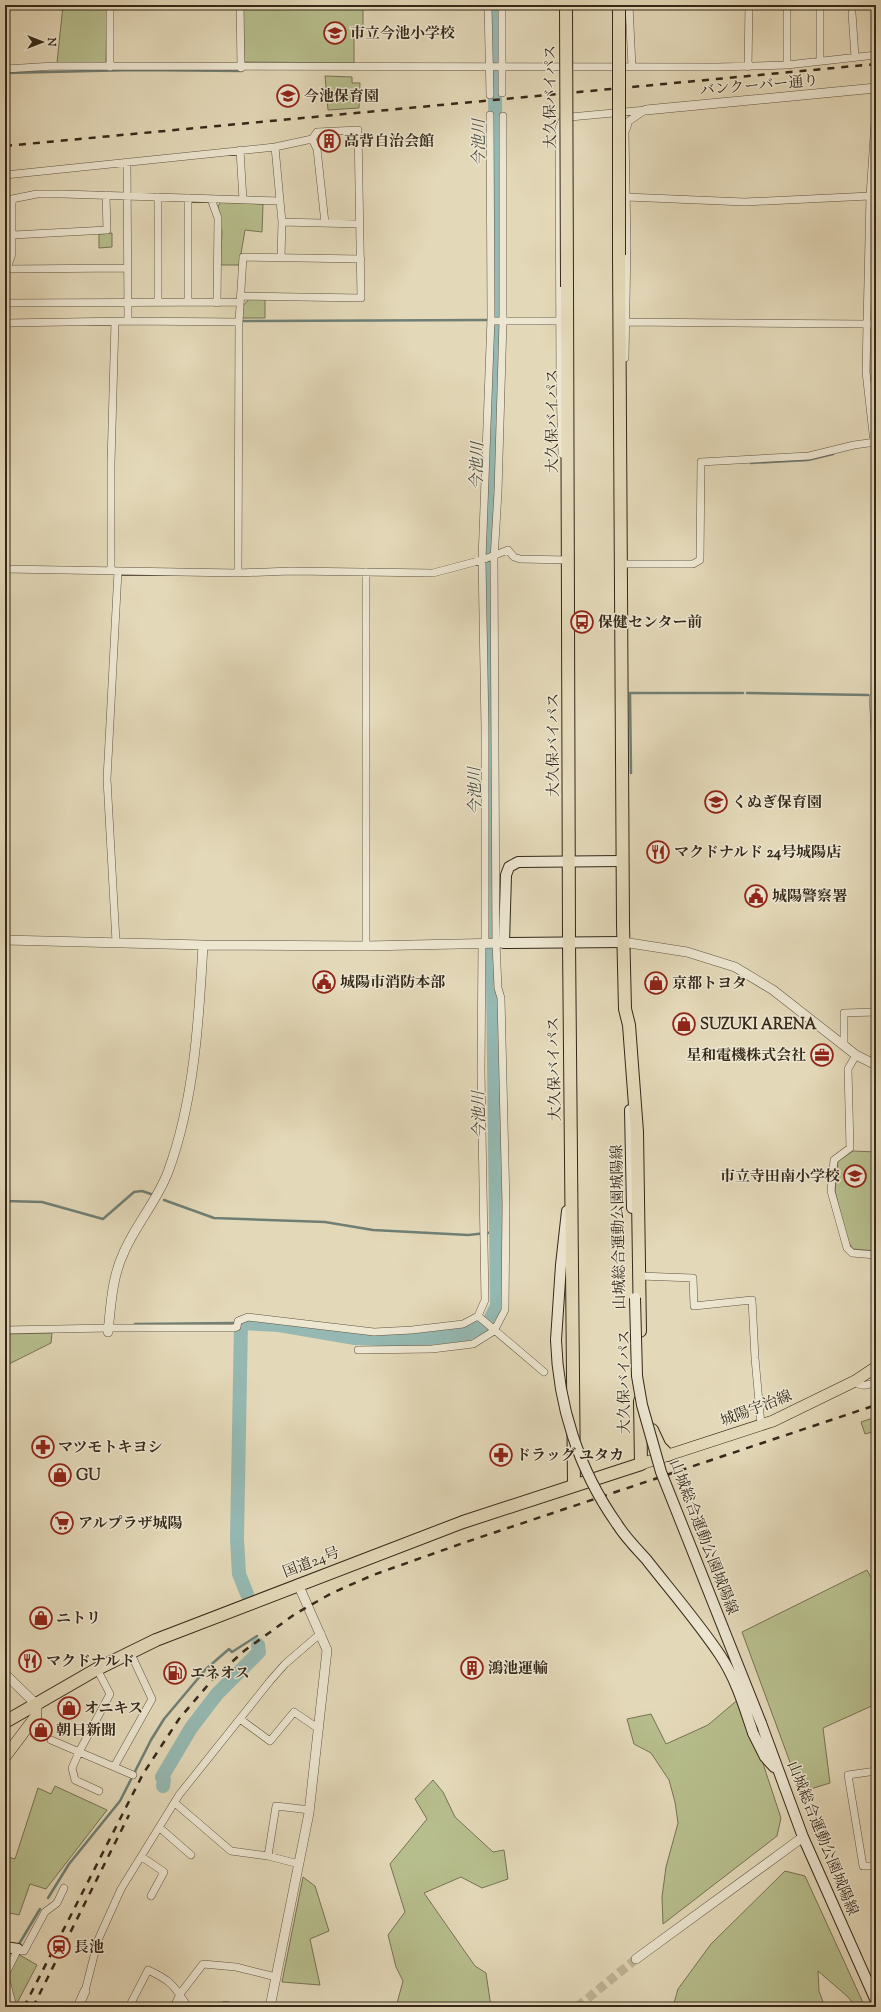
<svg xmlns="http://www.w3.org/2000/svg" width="881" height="2012" viewBox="0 0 881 2012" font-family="'Sorts Mill Goudy','Noto Serif JP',serif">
<rect width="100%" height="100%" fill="#e3d8b8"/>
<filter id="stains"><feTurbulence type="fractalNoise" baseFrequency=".005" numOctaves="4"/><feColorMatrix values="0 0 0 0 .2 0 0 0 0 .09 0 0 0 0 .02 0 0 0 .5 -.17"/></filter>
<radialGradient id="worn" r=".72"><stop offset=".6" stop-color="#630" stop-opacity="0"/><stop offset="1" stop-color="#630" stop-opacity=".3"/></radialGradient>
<path fill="#b7be8d" stroke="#767353" d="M63,5H107L106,63H57Z
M243,5H363V30H354V63L244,62Z
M325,76L352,77V83H360L359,108L328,110Z
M221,202L263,204L262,232L245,230L239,265H220L222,232L218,206Z
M112,233V247L99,248V234Z
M249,299H265V318H242L243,306Z
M853,1151L876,1152V1251L853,1249L847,1240L835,1191L838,1161Z
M52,1333L51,1343L5,1366V1334Z
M876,1417V1431L865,1434L861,1422Z
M867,1570L876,1586V1704L823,1728L830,1783L801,1792L742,1632Z
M741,1697L781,1818L777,1836L663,1924L662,1897L666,1867L678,1823L675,1802L669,1780L651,1753L634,1744L627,1719L651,1714L666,1744L708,1725Z
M433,1780L443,1792L455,1817L493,1852L504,1850L508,1879L482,1888L461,1877L424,1893L475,1966L486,1973L491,2007H396L403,1981L396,1967L388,1935L405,1912L390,1864L427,1819L415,1799Z
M55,1786L107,1810L46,1889L30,1884L19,1915L5,1912V1856L15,1859L38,1788L51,1794Z
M785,1871L805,1876L865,2007H856L848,1997L818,1971L819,1991L825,2007H673L678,1989L711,1944Z
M303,1877L315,1886L329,1931L310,1939L320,1985L282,1982Z
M18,1954L37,1965L15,2007L7,1976Z"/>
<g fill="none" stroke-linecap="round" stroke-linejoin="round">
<path stroke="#6f7f75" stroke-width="2.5" d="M5,73L134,70L242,71
M241,321L489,320
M751,463L808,460L833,454
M747,693L868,695
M631,773L630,693H743
M164,1200L214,1218L325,1222L373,1230L468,1235L496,1232
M5,1201L42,1202L103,1219L134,1192L142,1191L151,1194
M135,1324L236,1323
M48,1898L69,1864L120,1801L151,1740L164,1719L206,1669L229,1649L232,1652L257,1636
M19,1944L40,1909"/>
<path stroke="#95b9b2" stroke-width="14" d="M247,1594L239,1574L237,1539L241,1323L279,1325L355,1338L412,1340L467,1334L489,1322L497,1306L488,564C500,378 496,191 494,5
M163,1786L164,1780L162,1777L191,1728L217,1694L259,1652L258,1645"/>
<path stroke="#c0b598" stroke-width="9" stroke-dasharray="9 4.5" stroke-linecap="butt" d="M577,2007L636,1959"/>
<g stroke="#605441" stroke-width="8">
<path id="minor" d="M240,5L241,68
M488,5L490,95
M502,5V93
M629,5L632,67
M787,12V65
M852,13L855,57
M820,61V8
M110,67V5
M748,67L749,5
M5,69L54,66L717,67L787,65L876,55
M876,107L870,196L867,324H876
M312,139L317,149L325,223
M275,147L282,222L281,258
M240,150L243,200
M127,163L128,321
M5,175L275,147L312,139L317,132L358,130L361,298L240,296
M158,197V302
M626,197L745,202L870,196
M188,198V302
M211,199L218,218L217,303
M282,222L360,224
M13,235L107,230L106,195
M7,269L127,268
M5,274L12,254V199L37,194H63L280,201
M5,303L239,302
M491,321H560
M626,322L867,324L866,372L874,442
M5,323L128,321L239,322
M625,358L627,244L625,132L629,121L645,110
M562,454L560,387L559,128L562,121L570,117L646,110
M620,560L626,564H693L700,560L701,462L809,456L854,445L876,442
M5,569L238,573L291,571L433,573L482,560L508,550L514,557L520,559L568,560V558
M111,570V463L115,321
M238,573L239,322L243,257L361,259
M876,698L873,697L876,753
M116,942L107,779L118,571
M485,943V728L482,560L491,318L490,115
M366,946V572
M844,1045V1013L876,1012
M856,1055L848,1069L850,1148L834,1160L831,1191L847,1248L852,1253L876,1255
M640,1276L693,1278L694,1306L752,1300L755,1358L761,1425
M478,1316L544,1372
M5,1330L109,1328H233L237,1327L238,1321L248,1317L374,1332L412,1330L463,1324L478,1316L485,1300L481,1072L482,943
M358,1350L432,1349L473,1344L494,1331L505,1310L506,1205L501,998L498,988L496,943L494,559L498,492L503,321V116
M855,1381C861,1388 868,1385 876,1382
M97,1669L110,1694L79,1752L72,1768L75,1780L99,1791
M240,1719L270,1741L294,1712L319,1729
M51,1740L133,1775
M114,1767L152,1699L130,1652
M876,1771L848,1775L863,1866H876
M175,1803L231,1851L268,1856L299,1864
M160,1828L191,1855
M268,1856L276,1806L310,1810
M142,1857L164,1872L151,1896
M5,1975L18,1949L24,1951L45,1912L57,1903L64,1888
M5,1976L13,2007
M85,1991L98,1940L121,1889L179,1795L270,1681L285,1664L321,1633
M129,2007L148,1970C172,1981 174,1986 188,2007
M174,2007L180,1994L203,1964L236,1967L276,1977
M223,2007L225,2005L234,2007"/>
</g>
<g stroke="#605441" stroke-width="10">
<path id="tertiary" d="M646,110L876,88
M5,940L203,945L366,946L504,943
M623,942L687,952L735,967L773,990L856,1055L876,1065
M108,1332C111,1304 112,1277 124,1252C136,1224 157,1201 168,1172C194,1102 199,1020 203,945
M5,1674L36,1704
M636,1959L803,1837
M78,2007L85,1991
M270,2007L309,1813L327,1650L298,1584"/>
</g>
<g stroke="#352819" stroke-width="12">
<path id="secondary" d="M622,861L518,862L509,867L506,875L504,943L623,942
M630,1110L632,1208
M556,1340L561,1265L567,1211
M761,1723L803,1837L876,2001
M753,1733L765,1757L774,1767
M5,1947L18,1949"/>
</g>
<g stroke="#352819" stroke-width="12">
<path id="primary" d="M641,1464L773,1421L855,1381L876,1367
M5,1757L36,1716V1704"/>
</g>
<g stroke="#352819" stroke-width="14">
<path id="trunk" d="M619,255L623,925L625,1009L629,1025L637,1132L640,1331
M567,287L569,942L574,1485
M652,1430L660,1447L668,1455
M5,1722L97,1669L156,1640L463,1522L641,1464L640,1401"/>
</g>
<use href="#minor" stroke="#ede6d1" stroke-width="7"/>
<use href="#tertiary" stroke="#ede6d1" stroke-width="9"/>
<use href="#secondary" stroke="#ede6d1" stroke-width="10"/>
<use href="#primary" stroke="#e3d8b8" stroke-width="11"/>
<use href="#trunk" stroke="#e3d8b8" stroke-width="12"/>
<path stroke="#352819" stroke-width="2.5" stroke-dasharray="7 7" stroke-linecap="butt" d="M5,146L876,64
M24,2007L143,1774L179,1719L213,1679L244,1651L295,1614L332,1593L373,1575L466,1542L876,1405
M33,2007L129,1815"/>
<g stroke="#352819" stroke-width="12" stroke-linecap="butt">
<path id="secondary-bridge" d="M635,1298L637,1376L642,1405L661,1472L761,1723
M556,1340C558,1406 579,1470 617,1524C625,1537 636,1548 646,1559C671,1591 698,1622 720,1655C736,1679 744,1706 753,1733"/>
</g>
<g stroke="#352819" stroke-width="14" stroke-linecap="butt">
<path id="trunk-bridge" d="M566,5L567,287
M619,5V255"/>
</g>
<use href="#secondary-bridge" stroke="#ede6d1" stroke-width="10"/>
<use href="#trunk-bridge" stroke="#e3d8b8" stroke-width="12"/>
</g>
<defs>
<g id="school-ring" transform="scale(1.15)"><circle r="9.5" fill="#ede6d1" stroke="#8f2418" stroke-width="1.5"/><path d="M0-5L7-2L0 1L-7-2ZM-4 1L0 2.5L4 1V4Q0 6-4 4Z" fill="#8f2418"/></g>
<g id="building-ring" transform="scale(1.15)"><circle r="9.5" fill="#ede6d1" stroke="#8f2418" stroke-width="1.5"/><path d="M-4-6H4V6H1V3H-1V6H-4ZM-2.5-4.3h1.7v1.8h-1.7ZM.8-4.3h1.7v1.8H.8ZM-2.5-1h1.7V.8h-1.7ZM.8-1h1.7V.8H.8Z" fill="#8f2418"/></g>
<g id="bus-ring" transform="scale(1.15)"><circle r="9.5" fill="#ede6d1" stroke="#8f2418" stroke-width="1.5"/><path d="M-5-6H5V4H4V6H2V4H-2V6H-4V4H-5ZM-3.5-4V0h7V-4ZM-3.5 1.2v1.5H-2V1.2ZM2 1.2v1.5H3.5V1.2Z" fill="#8f2418"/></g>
<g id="restaurant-ring" transform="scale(1.15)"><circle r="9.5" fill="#ede6d1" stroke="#8f2418" stroke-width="1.5"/><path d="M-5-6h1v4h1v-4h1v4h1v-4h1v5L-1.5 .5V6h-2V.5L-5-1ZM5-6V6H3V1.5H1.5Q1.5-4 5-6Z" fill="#8f2418"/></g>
<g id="civic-ring" transform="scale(1.15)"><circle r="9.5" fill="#ede6d1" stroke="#8f2418" stroke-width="1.5"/><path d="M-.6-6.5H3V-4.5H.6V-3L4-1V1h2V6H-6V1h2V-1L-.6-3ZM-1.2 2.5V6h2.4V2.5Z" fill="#8f2418"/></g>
<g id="shop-ring" transform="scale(1.15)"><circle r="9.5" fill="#ede6d1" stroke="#8f2418" stroke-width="1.5"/><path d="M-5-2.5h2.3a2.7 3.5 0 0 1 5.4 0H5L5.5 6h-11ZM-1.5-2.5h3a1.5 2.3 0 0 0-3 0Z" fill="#8f2418"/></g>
<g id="office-ring" transform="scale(1.15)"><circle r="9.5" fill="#ede6d1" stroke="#8f2418" stroke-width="1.5"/><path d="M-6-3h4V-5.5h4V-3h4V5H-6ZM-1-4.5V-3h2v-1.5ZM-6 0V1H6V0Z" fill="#8f2418"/></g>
<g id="pharmacy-ring" transform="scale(1.15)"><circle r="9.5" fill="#ede6d1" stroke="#8f2418" stroke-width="1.5"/><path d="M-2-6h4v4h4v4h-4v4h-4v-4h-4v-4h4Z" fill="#8f2418"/></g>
<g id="supermarket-ring" transform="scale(1.15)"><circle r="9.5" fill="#ede6d1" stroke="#8f2418" stroke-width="1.5"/><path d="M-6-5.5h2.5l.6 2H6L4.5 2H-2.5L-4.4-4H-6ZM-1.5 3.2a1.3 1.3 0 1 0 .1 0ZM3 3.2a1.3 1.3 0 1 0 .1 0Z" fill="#8f2418"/></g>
<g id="fuel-ring" transform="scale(1.15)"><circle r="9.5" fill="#ede6d1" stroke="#8f2418" stroke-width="1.5"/><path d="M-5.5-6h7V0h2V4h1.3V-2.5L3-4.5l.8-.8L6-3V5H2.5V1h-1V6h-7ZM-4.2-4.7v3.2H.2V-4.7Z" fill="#8f2418"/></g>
<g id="station-ring" transform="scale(1.15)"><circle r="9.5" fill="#ede6d1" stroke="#8f2418" stroke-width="1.5"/><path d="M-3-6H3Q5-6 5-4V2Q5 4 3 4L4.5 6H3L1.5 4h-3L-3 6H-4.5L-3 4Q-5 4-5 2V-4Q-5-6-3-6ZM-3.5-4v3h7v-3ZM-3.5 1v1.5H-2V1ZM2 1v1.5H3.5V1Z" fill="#8f2418"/></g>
</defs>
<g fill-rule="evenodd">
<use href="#school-ring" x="335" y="33"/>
<use href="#school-ring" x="288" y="96"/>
<use href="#building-ring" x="329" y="141"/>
<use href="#bus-ring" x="582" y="622"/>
<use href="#school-ring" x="716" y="802"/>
<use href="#restaurant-ring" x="658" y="852"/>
<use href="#civic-ring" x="756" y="896"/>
<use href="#civic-ring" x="324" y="982"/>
<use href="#shop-ring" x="656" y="983"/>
<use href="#shop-ring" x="684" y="1024"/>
<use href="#office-ring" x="822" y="1055"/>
<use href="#school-ring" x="855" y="1176"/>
<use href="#pharmacy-ring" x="43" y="1447"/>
<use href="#pharmacy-ring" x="501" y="1455"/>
<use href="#shop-ring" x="60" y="1475"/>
<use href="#supermarket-ring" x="62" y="1523"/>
<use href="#shop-ring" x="41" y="1618"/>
<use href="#restaurant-ring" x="30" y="1661"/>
<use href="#building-ring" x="472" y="1668"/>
<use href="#fuel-ring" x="175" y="1673"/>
<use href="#shop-ring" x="69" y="1708"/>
<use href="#shop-ring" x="41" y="1730"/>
<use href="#station-ring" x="59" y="1947"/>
</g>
<g text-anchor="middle" stroke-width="3" stroke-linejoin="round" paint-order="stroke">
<g font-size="15" font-weight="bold" fill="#352819" stroke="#ede6d1" text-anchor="start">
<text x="350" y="38">市立今池小学校</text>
<text x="304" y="101">今池保育園</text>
<text x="344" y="146">高背自治会館</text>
<text x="598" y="627">保健センター前</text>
<text x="732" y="807">くぬぎ保育園</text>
<text x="674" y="857">マクドナルド 24号城陽店</text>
<text x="772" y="901">城陽警察署</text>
<text x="340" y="987">城陽市消防本部</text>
<text x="672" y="988">京都トヨタ</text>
<text x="700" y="1029">SUZUKI ARENA</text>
<text x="806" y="1060" text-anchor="end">星和電機株式会社</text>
<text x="840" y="1181" text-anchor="end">市立寺田南小学校</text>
<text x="58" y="1452">マツモトキヨシ</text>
<text x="516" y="1460">ドラッグ ユタカ</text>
<text x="76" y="1480">GU</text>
<text x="78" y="1528">アルプラザ城陽</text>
<text x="56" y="1623">ニトリ</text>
<text x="46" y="1666">マクドナルド</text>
<text x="488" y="1673">鴻池運輸</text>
<text x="190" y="1678">エネオス</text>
<text x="84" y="1713">オニキス</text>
<text x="56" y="1735">朝日新聞</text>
<text x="74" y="1952">長池</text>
</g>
<g font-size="15" fill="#352819" stroke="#ede6d1">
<text transform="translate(759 85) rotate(-5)" y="5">バンクーバー通り</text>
<text transform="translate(550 97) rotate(-90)" y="5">大久保バイパス</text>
<text transform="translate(552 421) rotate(-90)" y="5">大久保バイパス</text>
<text transform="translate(553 745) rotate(-90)" y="5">大久保バイパス</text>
<text transform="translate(554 1069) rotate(-91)" y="5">大久保バイパス</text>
<text transform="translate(618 1227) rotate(-91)" y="5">山城総合運動公園城陽線</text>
<text transform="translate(624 1382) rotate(-90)" y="5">大久保バイパス</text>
<text transform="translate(756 1408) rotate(-21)" y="5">城陽宇治線</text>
<text transform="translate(704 1537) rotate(69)" y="5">山城総合運動公園城陽線</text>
<text transform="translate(311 1562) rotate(-21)" y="5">国道24号</text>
<text transform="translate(823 1838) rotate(68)" y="5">山城総合運動公園城陽線</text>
</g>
<g font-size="16" font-style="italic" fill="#4d4c3f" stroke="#ede6d1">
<text transform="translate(478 143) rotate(-90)" y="6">今池川</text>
<text transform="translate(476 466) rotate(-89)" y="6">今池川</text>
<text transform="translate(474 791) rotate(-91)" y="6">今池川</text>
<text transform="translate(478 1115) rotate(-91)" y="6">今池川</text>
</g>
</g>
<rect width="881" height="2012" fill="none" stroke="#e3d8b8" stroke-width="20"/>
<rect x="6" y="6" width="869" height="2000" fill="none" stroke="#352819" stroke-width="2"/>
<rect x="10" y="10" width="861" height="1992" fill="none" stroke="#352819"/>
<g transform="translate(42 42) rotate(90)" stroke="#ede6d1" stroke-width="3" paint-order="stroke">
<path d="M0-3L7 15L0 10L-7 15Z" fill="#352819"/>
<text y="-6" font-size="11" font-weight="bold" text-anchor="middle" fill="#352819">N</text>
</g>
<rect width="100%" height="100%" filter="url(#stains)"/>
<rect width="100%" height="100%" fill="url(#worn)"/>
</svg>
